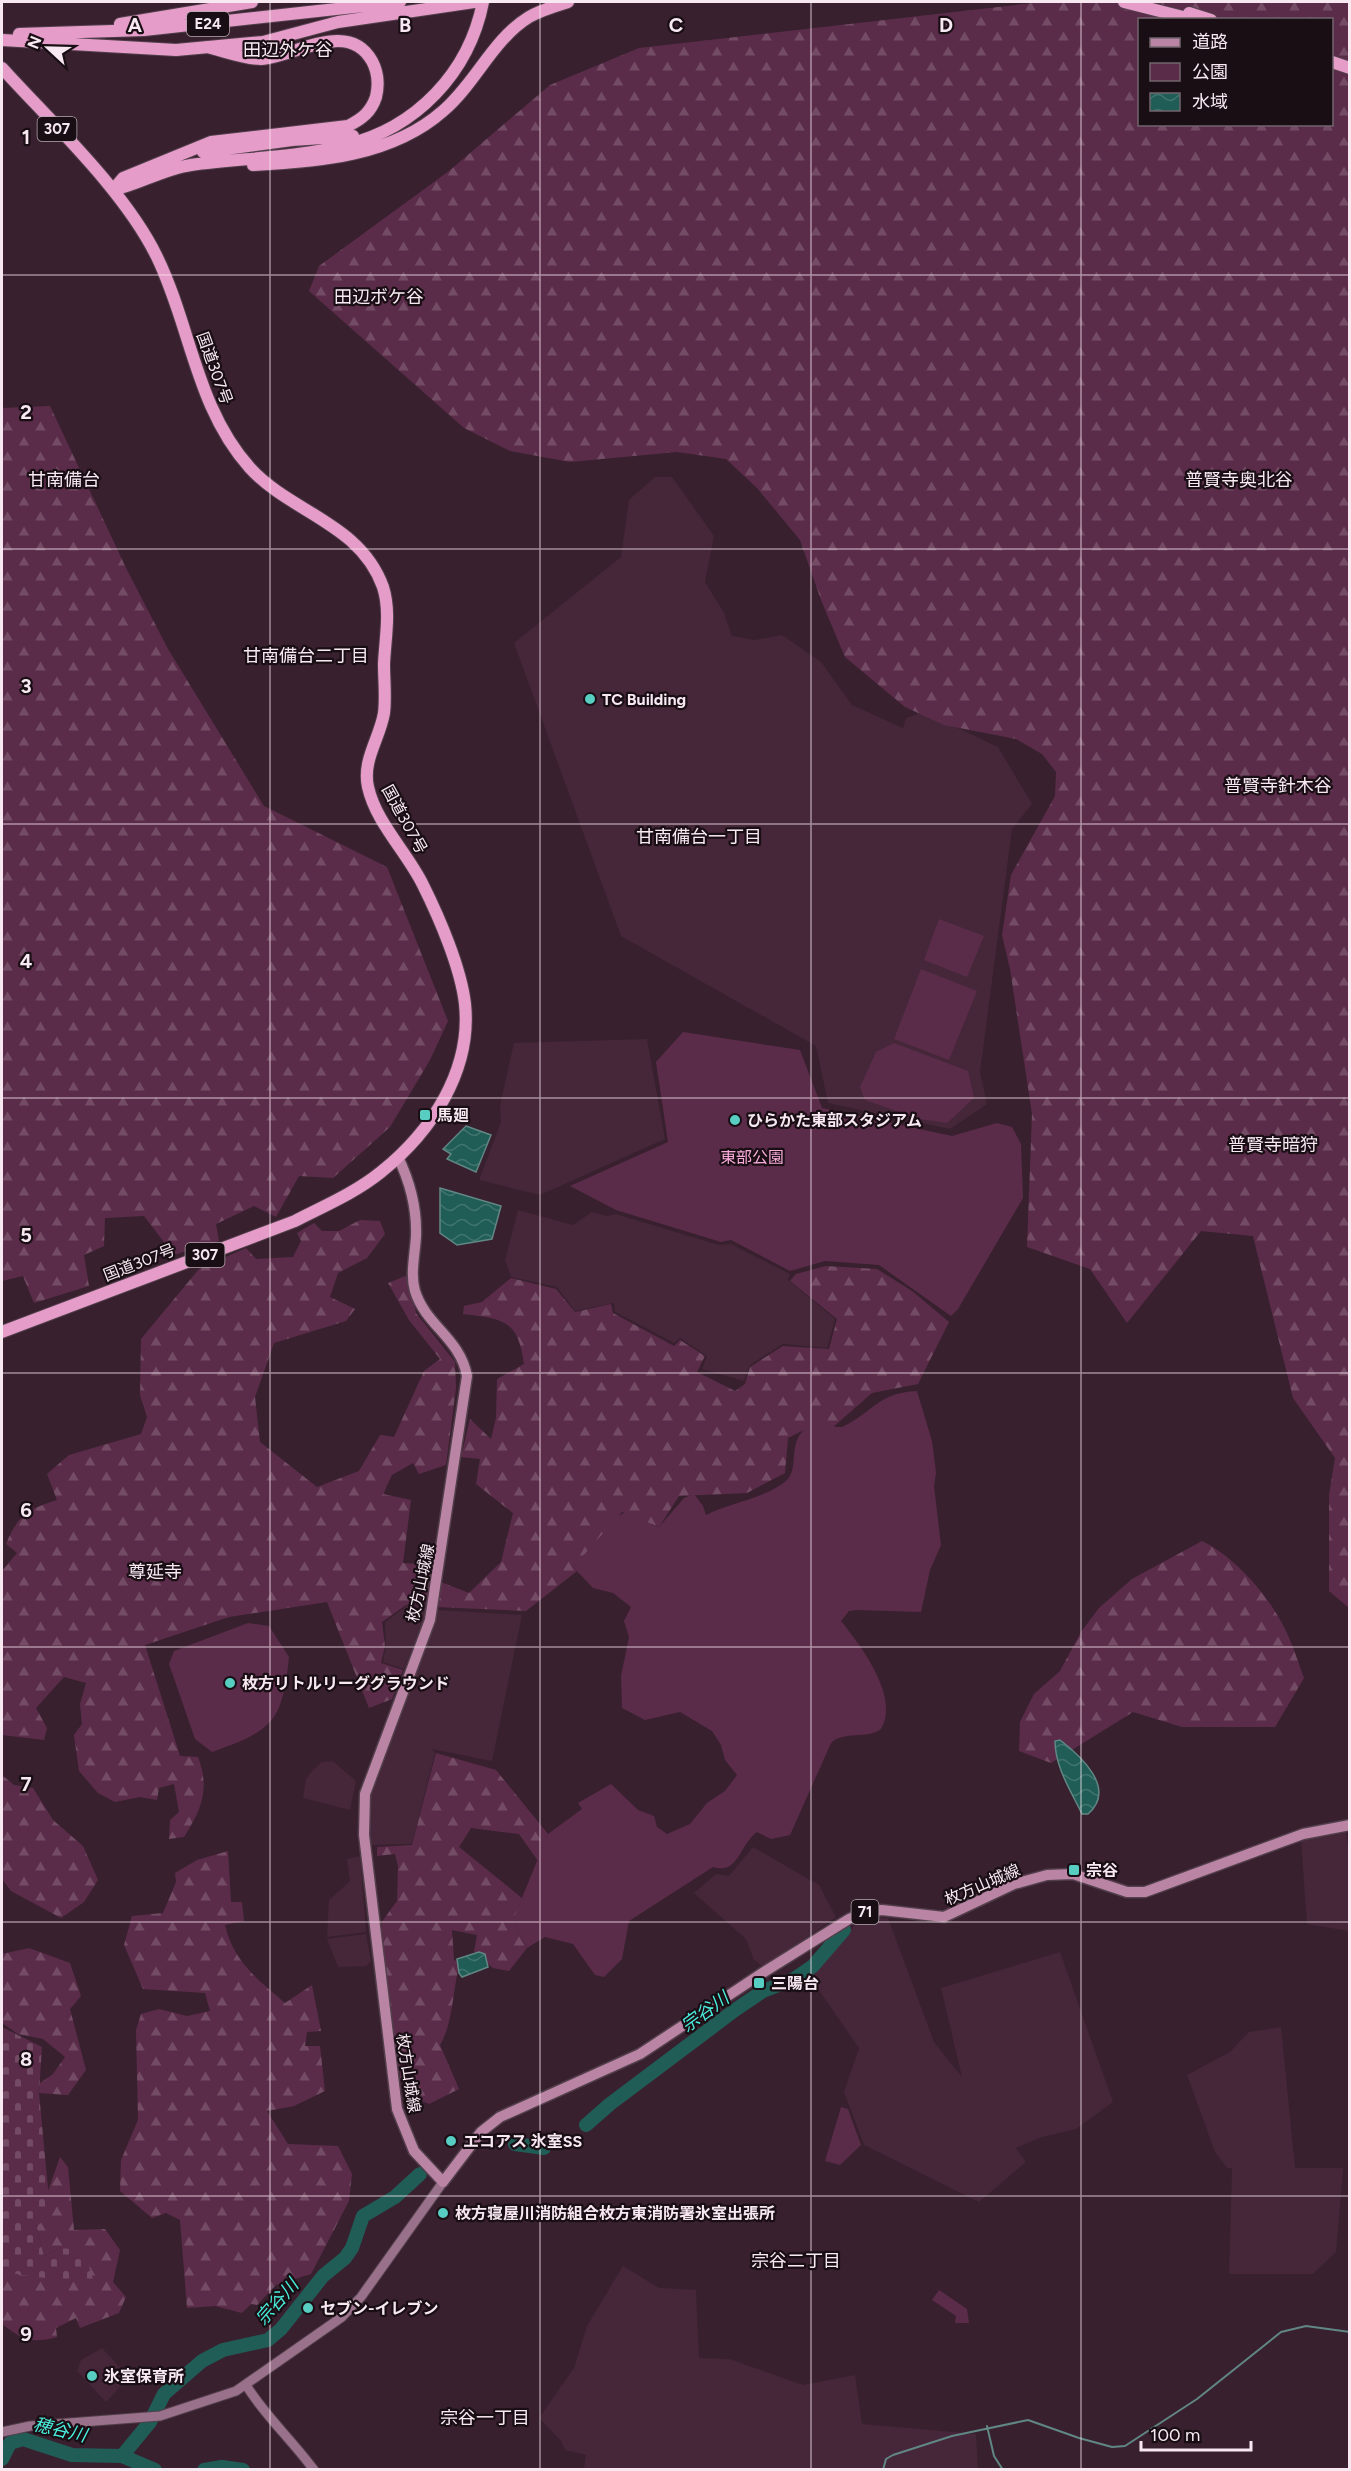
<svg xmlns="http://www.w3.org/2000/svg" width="1351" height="2471" viewBox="0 0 1351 2471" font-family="Figtree,'Noto Sans JP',sans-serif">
<defs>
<pattern id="forest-firs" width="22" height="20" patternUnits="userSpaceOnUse" patternTransform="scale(1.5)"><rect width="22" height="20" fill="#5b2c49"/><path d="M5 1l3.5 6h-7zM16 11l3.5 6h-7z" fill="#734b64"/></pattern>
<pattern id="cemetery-stones" width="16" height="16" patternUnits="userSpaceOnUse" patternTransform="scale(1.5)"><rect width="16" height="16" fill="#5b2c49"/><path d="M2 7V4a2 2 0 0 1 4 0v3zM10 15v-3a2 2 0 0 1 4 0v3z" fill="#734b64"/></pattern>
<pattern id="water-waves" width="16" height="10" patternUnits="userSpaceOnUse" patternTransform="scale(1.5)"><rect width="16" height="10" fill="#205d56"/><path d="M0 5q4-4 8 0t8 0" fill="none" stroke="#41746f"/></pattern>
</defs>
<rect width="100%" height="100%" fill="#38202f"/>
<path fill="#452739" d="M655,477H672L714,536L705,582L724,613L732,636L755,640L782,635L821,662L852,705L903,728L906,718L924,712L998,747L1032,804L1012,829L980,1072L987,1104L950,1129L828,1103L816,1046L621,936L514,643L621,557L629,500Z
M647,1039L665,1139L540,1195L479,1180L501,1122L500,1105L514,1043Z
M518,1210L573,1225L592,1212L607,1216L616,1214L719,1245L731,1244L790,1274L788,1280L835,1319L827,1348L783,1344L750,1365L744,1381L702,1369L707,1356L680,1338L674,1343L615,1312L614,1303L575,1311L557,1287L511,1277L505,1260Z
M430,1604L404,1669L383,1662L386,1646L385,1622L407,1606Z
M438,1610L522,1615L492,1761L432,1749L435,1753L412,1844L369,1845V1796Z
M333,1761L356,1781L350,1810L303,1798L306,1779L312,1771L322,1762Z
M1346,1833L1350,1858L1349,1931L1307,1924L1301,1840Z
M753,1847L819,1885L836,1917L764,1967L754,1960L746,1939L694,1893L716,1874L729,1876Z
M360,1856L366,1932L327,1937L329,1900L350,1881L347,1859Z
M862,1917L888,1918L934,2042L962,2077L941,1988L1060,1952L1113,2102L1076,2129L1042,2137L1016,2148L1026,2162L979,2202L864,2145L844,2092L859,2048L809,1976Z
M366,1934L371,1961L366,1966L338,1967L327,1939Z
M1281,2027L1295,2168H1343L1336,2252L1313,2274H1229L1232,2168H1227L1215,2152L1187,2075L1230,2052L1249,2032Z
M623,2266L659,2288L696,2290L699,2358L729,2359L803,2385L855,2375L862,2424L976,2434L978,2469H584L586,2455L565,2450L561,2441L539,2418L574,2368L587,2326Z
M102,2348L129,2377L106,2402L77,2371L81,2360Z"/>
<path fill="#5b2c49" d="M939,919L984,936L967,977L924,960Z
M921,969L977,991L949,1060L894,1039Z
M683,1032L800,1050L822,1108L952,1136L997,1123L1012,1127L1021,1144L1023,1198L958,1309L951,1316L879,1265L825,1261L790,1271L731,1240L721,1242L616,1210L570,1186L668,1142L656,1062Z
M894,1043L968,1071L974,1098L947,1123L919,1119L865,1100L860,1087L876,1052Z
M917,1391L932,1441L936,1473L934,1486L941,1545L930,1570L921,1612L856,1610L849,1611L841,1621C861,1646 900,1697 881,1729C866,1740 845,1730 831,1743L790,1835L771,1839L757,1832C739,1845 739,1875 713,1867L629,1921L622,1959L604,1977L595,1975L573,1944L545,1937L527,1948L513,1920L548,1834L582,1809L578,1803L611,1784L638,1810L654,1816L657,1827L667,1834L690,1824L707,1803L725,1791L737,1775L725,1760L721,1745L712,1731L680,1712L645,1720L622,1708L621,1676L629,1637L624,1621L631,1607L613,1593L593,1588L573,1567C583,1555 612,1510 629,1513C640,1515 649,1525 659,1527L684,1498L694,1494L703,1506L706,1515C731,1502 764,1499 786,1481C802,1468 783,1435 815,1424C823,1422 833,1428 842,1427C874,1412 877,1393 917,1391Z
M248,1623L269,1626L289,1657C282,1723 273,1730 212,1752L195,1739L169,1664L174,1651Z
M841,2107L848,2109L861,2145L840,2165L825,2161Z
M939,2290L967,2309L969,2323H955L956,2316L932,2300Z"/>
<path fill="url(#forest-firs)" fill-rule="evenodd" d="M1041,2H1349V1608L1329,1591V1495L1335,1458L1293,1398L1253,1236L1201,1231L1127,1323L1090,1269L1027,1247L1032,1114L1010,969L1002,935L1011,875L1055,796L1056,772L1042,754L1016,739L944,725L905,707L845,657L821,600L800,540L757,488L726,459L677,452L570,462L510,451L464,428L309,291L319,266L449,171L550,85L639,48ZM1140,20H1332V124H1140Z
M50,406L127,570L168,649L264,806L387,867L448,1021L430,1060L390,1127L333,1178L299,1176L276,1217L254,1206L216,1224L219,1241L174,1255L144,1216L105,1218L104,1246L84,1255L89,1286L34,1303L23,1276L2,1281V408Z
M360,1220L380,1221L385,1234L367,1258L338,1273L330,1297L355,1309L346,1321L274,1343L255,1397L260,1442L317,1487L359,1471L380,1435L394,1437L424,1371L440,1359L409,1320L388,1283L408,1275L416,1313L455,1362L456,1388L446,1465L419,1474L413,1463L392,1475L383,1494L411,1500L403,1563L434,1565L428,1602L406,1605L382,1622L385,1646L381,1663L403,1670L392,1699L369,1708L327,1602L229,1617L145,1645L180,1756L198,1757C210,1788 202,1809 184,1837L169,1839L170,1820L179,1812L174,1784L159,1788L157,1800L140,1797L115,1802L98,1793L79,1771L74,1735L82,1724L80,1704L86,1683L64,1677L36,1708L47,1728L44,1740L2,1735V1571L17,1553L6,1544C18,1515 28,1509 57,1500L47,1474L69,1455L141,1434L147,1417L140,1395L141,1339L199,1269L246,1248L256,1259L293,1257L301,1241L297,1233L314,1223L322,1231H339Z
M826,1266L877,1269L912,1291L949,1322L918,1384L872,1393L832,1428L816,1424L788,1438L785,1473L747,1493L679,1496L659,1527L622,1512L573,1567L577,1571L526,1611L436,1607L441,1582L469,1593L501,1562L513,1513L476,1484L480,1459L461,1457L470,1419L491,1439L496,1418L497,1379L524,1364C518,1320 504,1319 463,1314L464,1306L482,1302L511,1278L556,1289L575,1312L611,1304L613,1313L674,1346L680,1340L705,1356L697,1372L735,1391L745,1384L750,1367L783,1346L829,1349L837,1319L790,1281L796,1274Z
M1202,1541C1235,1557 1269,1596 1285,1629C1293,1645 1298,1662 1304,1678L1275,1727H1182L1133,1712L1051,1763L1019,1751L1020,1722L1034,1694L1060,1671L1081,1632L1099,1608L1132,1579Z
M436,1753L496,1770L548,1834L538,1861L519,1834L471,1828L459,1847L522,1898L513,1920L527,1948L509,1971L493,1968L474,1952L477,1935L452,1930L454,1960L460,1963C452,1990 454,2021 440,2045L459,2089L429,2104L418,2099V2081H401L388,2000L381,1923L397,1901L398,1866L395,1854L377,1856V1847L412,1845Z
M2,1775L14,1785L33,1788L53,1820L83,1846L98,1880L84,1902L61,1918L11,1891L2,1879Z
M228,1851L231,1902H242L244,1921L225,1925C233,1961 258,1980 285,2003L312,1985L321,2031L307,2032L305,2046H320L325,2091L294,2106L267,2111L288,2144L338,2146L352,2174L349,2201L311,2274L276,2285L257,2305L251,2304L242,2313L215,2306L187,2308L180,2220L166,2213L152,2218L120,2191L121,2160L138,2120L136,2030L141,2014L159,2009L187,2016L210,2011L205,1993L143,1989L124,1945L132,1916L163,1913L176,1882L175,1873L197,1860Z
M29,1948L70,1963L81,1996L70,2009L86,2070L68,2095L39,2093L40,2083L53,2074L65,2057L43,2039L18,2034L2,2023V1954Z
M60,2157L68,2167L74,2230L105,2229L120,2250L113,2282L126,2297L119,2313L80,2328L76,2318L56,2328L57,2337C31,2344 23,2340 2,2324V2272H15L62,2247L44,2256L36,2225Z"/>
<path fill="url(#cemetery-stones)" d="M2,2027L42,2047L39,2093L51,2220L36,2225L44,2256C66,2245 69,2246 89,2260L88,2264L95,2285L2,2272Z"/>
<path fill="url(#water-waves)" stroke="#618784" stroke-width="1.5" d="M466,1126L491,1135L476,1172L447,1159L451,1154L443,1149Z
M440,1188L501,1206L492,1239L457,1245L440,1233Z
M1060,1740C1081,1756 1117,1789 1088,1814H1082C1071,1791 1055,1767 1055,1741Z
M479,1952L485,1954L488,1967L462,1977L459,1973L457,1959Z"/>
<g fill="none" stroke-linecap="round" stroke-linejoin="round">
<path stroke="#618784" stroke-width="2" d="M987,2426L994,2456L1003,2470
M883,2470L886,2459L893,2455L952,2436L1028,2420L1079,2438L1112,2447L1125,2446L1197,2399L1281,2332L1306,2326L1350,2332"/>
<path stroke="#205d56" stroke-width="14" d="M586,2125L610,2104L735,2010L763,1991L794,1979L813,1966L844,1930
M515,2144L544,2148
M122,2456L150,2422L164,2394L202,2361L223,2350L268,2340L281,2329L323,2276L345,2258L352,2248L363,2216L395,2197L420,2174
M2,2459L10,2443L23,2439L72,2455L122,2456L155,2470
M204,2470L222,2467L243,2470"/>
<g stroke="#523f4b" stroke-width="11">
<path id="secondary" d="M246,2385C265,2416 292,2440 314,2470
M2,2432L30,2426L160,2416L236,2391L342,2317L361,2297L443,2182"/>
</g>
<g stroke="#523f4b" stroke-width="13">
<path id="primary" d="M398,1157C410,1182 417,1208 416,1236C415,1255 410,1274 415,1291C426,1326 460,1338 467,1376L430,1620L365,1794L364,1835L397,2109L414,2151L443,2182L481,2132L500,2117L640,2054L764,1972L849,1919L865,1912L882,1910L944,1917L1014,1884L1047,1875L1073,1874L1127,1892H1145L1303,1834L1350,1825"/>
</g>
<g stroke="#523f4b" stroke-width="14">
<path id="highway" d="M1124,2L1195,20
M1189,13L1211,20
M120,24L252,2
M19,34L144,30L400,2
M2,40L176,50L263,42L338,22L474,2
M1332,62L1350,68
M2,68C52,123 125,191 157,257C191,327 196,408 250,468C291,513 360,523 383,587C391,612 385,639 384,664C384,680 386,697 384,713C380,738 362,760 368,787C376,823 407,852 423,885C439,917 461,968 465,1004C472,1071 431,1132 381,1172C355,1193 324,1206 295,1221L2,1332
M203,152L292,140L353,136
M253,165C318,162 392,156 443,111C475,84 493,39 529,17C541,10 555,6 568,2
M113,190L123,178L211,142L348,126C362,119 371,112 376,97C379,84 378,72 372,61C348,18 295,57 261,59C245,59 224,51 207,47
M113,190C140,184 163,169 191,165C242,158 296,158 346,145C416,128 469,73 483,2"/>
</g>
<use href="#secondary" stroke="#9a718a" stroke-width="9"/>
<use href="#primary" stroke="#ba84a4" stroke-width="10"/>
<use href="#highway" stroke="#e59cc8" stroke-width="12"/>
</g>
<path fill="none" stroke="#f8e8f1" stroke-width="1.5" stroke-opacity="0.55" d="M270,2V2470M540,2V2470M811,2V2470M1081,2V2470M2,275H1350M2,549H1350M2,824H1350M2,1098H1350M2,1373H1350M2,1647H1350M2,1922H1350M2,2196H1350"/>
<g fill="#57cec1" stroke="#190e14" stroke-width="2">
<circle cx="590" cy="699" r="6"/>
<rect x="419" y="1109" width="12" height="12" rx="3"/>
<circle cx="735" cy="1120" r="6"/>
<circle cx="230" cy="1683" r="6"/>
<rect x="1068" y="1864" width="12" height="12" rx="3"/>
<rect x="753" y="1977" width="12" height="12" rx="3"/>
<circle cx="451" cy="2141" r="6"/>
<circle cx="443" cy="2213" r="6"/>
<circle cx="308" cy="2308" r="6"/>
<circle cx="92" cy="2376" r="6"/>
</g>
<g text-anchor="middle" stroke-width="4.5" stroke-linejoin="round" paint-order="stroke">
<g fill="#190e14" stroke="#b5a7af" stroke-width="1.5">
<rect x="187" y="12" width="42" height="24" rx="4.5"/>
<rect x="37.5" y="117" width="39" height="24" rx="4.5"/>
<rect x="185.5" y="1243" width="39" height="24" rx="4.5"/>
<rect x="851.5" y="1900" width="27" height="24" rx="4.5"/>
</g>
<g font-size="15" font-weight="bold" fill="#f8e8f1">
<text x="208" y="29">E24</text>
<text x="57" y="134">307</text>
<text x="205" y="1260">307</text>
<text x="865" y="1917">71</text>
</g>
<g font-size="16" fill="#f8e8f1" stroke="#190e14">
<text transform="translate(215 368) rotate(70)" y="6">国道307号</text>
<text transform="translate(405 819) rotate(61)" y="6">国道307号</text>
<text transform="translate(139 1262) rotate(-21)" y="6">国道307号</text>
<text transform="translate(420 1583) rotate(-78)" y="6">枚方山城線</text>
<text transform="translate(982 1884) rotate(-23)" y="6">枚方山城線</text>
<text transform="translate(409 2073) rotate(81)" y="6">枚方山城線</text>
</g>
<g font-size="16" font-weight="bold" fill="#f8e8f1" stroke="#190e14" text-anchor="start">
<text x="602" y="705">TC Building</text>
<text x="437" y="1121">馬廻</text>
<text x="747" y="1126">ひらかた東部スタジアム</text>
<text x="242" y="1689">枚方リトルリーググラウンド</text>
<text x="1086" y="1876">宗谷</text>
<text x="771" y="1989">三陽台</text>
<text x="463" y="2147">エコアス 氷室SS</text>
<text x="455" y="2219">枚方寝屋川消防組合枚方東消防署氷室出張所</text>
<text x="320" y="2314">セブン-イレブン</text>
<text x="104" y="2382">氷室保育所</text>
</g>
<g font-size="16" fill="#f8aad8" stroke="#190e14">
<text x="752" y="1163">東部公園</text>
</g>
<g font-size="18" fill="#f8e8f1" stroke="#190e14">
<text x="288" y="56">田辺外ケ谷</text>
<text x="379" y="303">田辺ボケ谷</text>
<text x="64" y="486">甘南備台</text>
<text x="1239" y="486">普賢寺奥北谷</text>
<text x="306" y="662">甘南備台二丁目</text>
<text x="1278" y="792">普賢寺針木谷</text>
<text x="699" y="843">甘南備台一丁目</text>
<text x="1273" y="1151">普賢寺暗狩</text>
<text x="155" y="1578">尊延寺</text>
<text x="796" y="2267">宗谷二丁目</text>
<text x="485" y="2424">宗谷一丁目</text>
</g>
<g font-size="18" font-style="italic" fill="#4aeedd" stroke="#190e14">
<text transform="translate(705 2012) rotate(-36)" y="6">宗谷川</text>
<text transform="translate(277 2302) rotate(-49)" y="6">宗谷川</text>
<text transform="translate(60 2430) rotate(13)" y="6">穂谷川</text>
</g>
</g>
<g font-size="20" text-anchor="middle" font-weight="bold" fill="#f8e8f1" stroke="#190e14" stroke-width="4.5" stroke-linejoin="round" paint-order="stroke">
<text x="135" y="32">A</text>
<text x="405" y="32">B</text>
<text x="676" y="32">C</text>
<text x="946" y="32">D</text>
<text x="26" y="144">1</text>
<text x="26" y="419">2</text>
<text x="26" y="693">3</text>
<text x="26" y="968">4</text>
<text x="26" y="1242">5</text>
<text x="26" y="1517">6</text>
<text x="26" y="1791">7</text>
<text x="26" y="2066">8</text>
<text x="26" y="2341">9</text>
</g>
<rect width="1351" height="2471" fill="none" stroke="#f8e8f1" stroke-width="6"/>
<rect x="1138" y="18" width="195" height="108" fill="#190e14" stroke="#72656c" stroke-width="1.5"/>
<rect x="1150" y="38" width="30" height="9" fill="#ba84a4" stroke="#72656c" stroke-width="1.5"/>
<text x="1192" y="48" font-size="18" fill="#f8e8f1">道路</text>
<rect x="1150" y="63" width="30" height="18" fill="#5b2c49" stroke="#72656c" stroke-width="1.5"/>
<text x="1192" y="78" font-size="18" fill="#f8e8f1">公園</text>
<rect x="1150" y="93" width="30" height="18" fill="url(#water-waves)" stroke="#72656c" stroke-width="1.5"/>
<text x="1192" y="108" font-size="18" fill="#f8e8f1">水域</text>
<g transform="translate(48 48) rotate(292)" stroke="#190e14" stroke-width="4.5" paint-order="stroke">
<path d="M0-4.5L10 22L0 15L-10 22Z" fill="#f8e8f1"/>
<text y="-9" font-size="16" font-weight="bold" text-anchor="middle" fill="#f8e8f1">N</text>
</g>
<path d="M1141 2441v9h110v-9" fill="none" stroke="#f8e8f1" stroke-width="3"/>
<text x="1150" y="2441" font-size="18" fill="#f8e8f1" stroke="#190e14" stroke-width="4.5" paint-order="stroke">100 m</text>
</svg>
